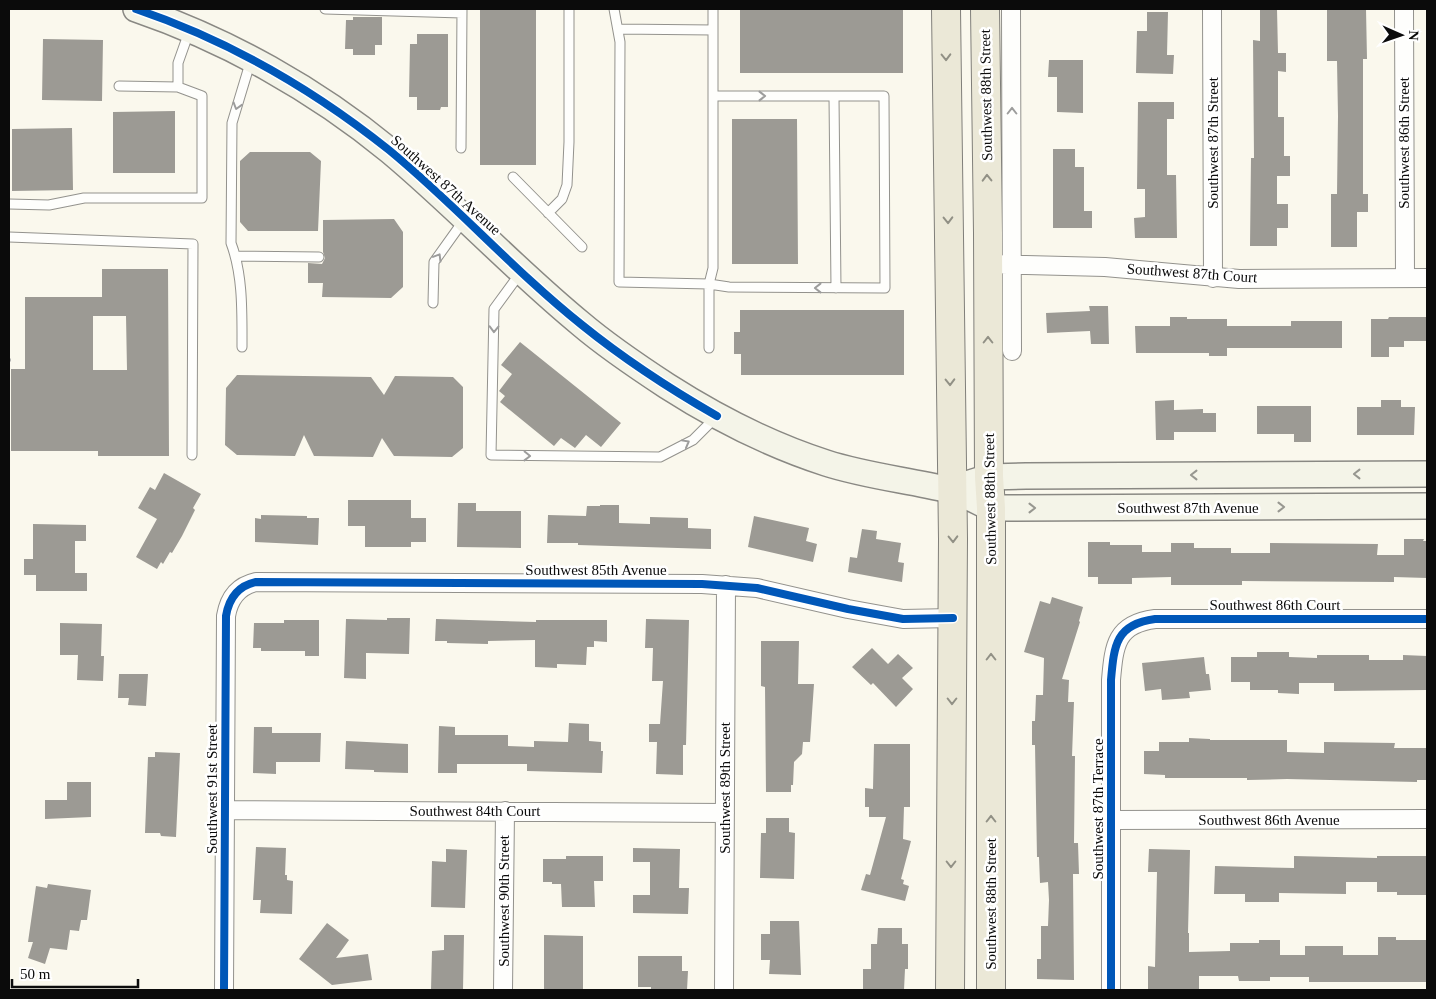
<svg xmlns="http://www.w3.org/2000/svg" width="1436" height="999" viewBox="0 0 1436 999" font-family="'Times New Roman',serif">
<rect width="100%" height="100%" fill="#faf8ed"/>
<path fill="#9c9a94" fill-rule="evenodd" d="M480,9H536V165H480Z
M740,9H903V73H740Z
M1260,9H1277L1278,53H1286V72L1278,71V117H1284V156H1290V176H1277V204H1288V228H1277V246H1250L1251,158H1254L1253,40L1260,41Z
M1327,9H1366L1367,59H1363V194H1368V212H1357V247H1331V194H1337L1338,116L1337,61H1327Z
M1147,12H1168L1167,55H1174L1173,74L1136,73L1137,31H1147Z
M353,17H382V45H375V55H353V49H345L346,20H353Z
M417,34H448V107H441L440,110H417V97H409L410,44H417Z
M43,39L103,40L102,101L42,100Z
M1049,60H1083V113L1057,112V77H1048Z
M1138,102H1174V119H1167V175H1176L1177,238H1135L1134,218L1145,217V189H1137Z
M175,111V173H113V112Z
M732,119H797L798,264H732Z
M72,128L73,190L12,191V129Z
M1053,149H1075V167H1084V211H1092V228H1053Z
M250,152H310L321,161L318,231H248L240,222V161Z
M394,219L403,232V287L391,298L322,297L323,283H308V263L322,264L325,258L323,252V220Z
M102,269H168L169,456H98V451H11V369H25V297H102ZM93,316H126L127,370H93Z
M1089,306H1108L1109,344H1091L1090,331L1047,333L1046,313L1090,311Z
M740,310H904V375H741V354H734V332H740Z
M1170,317H1187V319H1227V326H1291V321H1342V348H1227V356H1209V353H1136L1135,326H1170Z
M1389,317H1427V341H1404V347H1389V357H1371V319H1388Z
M520,342L621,423L601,447L586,435L575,448L561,438L554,446L500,402L505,396L499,391L512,374L501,365Z
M237,375L371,377L384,395L395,376L453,377L463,387V448L452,457L394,456L382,438L373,457L314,456L304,435L295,456L237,455L225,445L226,388Z
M1174,400V410L1203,409V413H1216V432H1174V440H1156L1155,401Z
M1381,400H1401V407H1415L1414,435H1357V407H1381Z
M1257,406H1311V442H1294V434H1257Z
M164,473L201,494L193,508L195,510L182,536L172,553L170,552L163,564L161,562L157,569L136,557L157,519L138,508L150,487L155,490Z
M348,500H411V518H426V542H411V547H365V526H348Z
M458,503H476V511H521V548L457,547Z
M600,505H619V523L650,524V517L688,518V528L711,529V549L578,545V543H547L548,515L586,516L587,506H600Z
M261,515L307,516V518H319L318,545L255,542V518L261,519Z
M754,516L809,528L806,541L817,544L813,562L748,547Z
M33,524L86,525V541H75V573H87V591H36V575H24V559H33Z
M862,529L877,531L876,539L901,543L898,562L904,563L902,582L848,572L850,557L857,558Z
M1404,539H1424L1423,541H1427V578L1394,577V582L1242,581V585H1171V577L1132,578V584H1098V577H1088V542H1110V545H1142V552H1171V543H1194V548H1231V553H1270V543L1378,544L1377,555H1404Z
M1052,597L1083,607L1079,621L1080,622L1062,679L1069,680L1068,702H1074L1072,756H1075L1074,843H1078L1079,874H1073L1074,980L1037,979V959H1041V926H1048L1049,900L1048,882L1040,883L1039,857H1037L1035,745H1032V721H1035L1036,695H1043L1044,658L1024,652L1040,601L1050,604Z
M387,618H410L409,654L366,653V679L344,678L346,619L387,620Z
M436,619L536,622V620H607V642L594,641V647H587L586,665L557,664V668L535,667V640L488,641V644L447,643V641H435Z
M646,619L689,620L686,745H683V775L656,774L657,742H649V724H660L663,681H652L653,648H645Z
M284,620H319V656H305V651H261V648H253L254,623H284Z
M60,623L102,624L101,656H104L103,681L77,680L78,655H60Z
M761,641H799L798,684H814L810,742H803L802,754L794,762L793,785H791V792H766L765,687L761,686Z
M872,648L888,664L898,654L913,668L902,678L913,689L896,707L873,683L871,685L852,667Z
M1257,652H1289V657L1317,658V655H1369V660H1403V655L1427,656V690L1334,691V683H1299V694L1278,693V690H1250V682H1231V657H1257Z
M1204,657L1206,674H1209L1211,690L1189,692L1190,698L1162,700L1161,689L1145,691L1142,663Z
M119,674H148L146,706L128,705L129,698H118Z
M569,723L589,724V741L601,742V751H603L602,773L527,771V764H457V773H438L439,726L455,727V735H508V746L534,747V741L568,742Z
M254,727H272V733H321L320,762H276V774L253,773Z
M1189,738L1210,739V740H1287V752L1324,753V742L1395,743L1394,748H1427V780H1417V782L1287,779L1247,780V778H1165V775L1144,774V751H1159V742H1189Z
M346,741L408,744V773L374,772V770L345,769Z
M874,744H910V807H904L903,839L911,841L901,879L904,880L903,884L909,886L905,901L861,890L866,874L870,875L886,817H869V807H865V788L873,789Z
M155,752L180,753L176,837L161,836L160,833H145L148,757H155Z
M67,782H91V817L45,819V800H67Z
M766,818H789V832L795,833L794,879L760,878L761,833H766Z
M256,847L286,848L285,875H287V880L293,881L292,914L260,913L261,900H253Z
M633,848L680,849L679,888H689L688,914L633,913V895H650V862H633Z
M446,849L467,850L465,908L431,907L432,861L446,862Z
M1149,849L1190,850L1188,933H1189V952L1230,951V943H1259V940H1280V955H1305V946H1343V955H1378V937H1396V940H1427V982H1309V977H1270V981H1239L1238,976H1199V990H1148V966L1155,967L1157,872H1148Z
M566,856H603V881H594L595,907H562L561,884H552V882H543V859H566Z
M1294,856L1377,858V856H1427V895H1397V892H1377V882H1346V894L1279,893V902H1245V894H1214L1215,866L1294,868Z
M48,884L91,890L87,920H81L79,931L70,930L67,950L50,948L45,964L28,958L33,942H28L36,886L47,888Z
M770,921H799L801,975L769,974L770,960H761V934H770Z
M327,923L349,940L336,958L368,954L372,980L332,985L299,959Z
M878,928H902V944H908V969H905L904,990L863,989V969H871V944H877Z
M444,935H464L463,990H431L432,951L444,950Z
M544,935L583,936V990H544Z
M638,956H682V971H688L687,990H651V987H638Z"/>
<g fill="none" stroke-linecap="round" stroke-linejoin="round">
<g stroke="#93928d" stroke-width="11">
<path id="lane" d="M325,9L462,13
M614,9L620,42L619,282L709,284L713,268V9
M618,29L713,30
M119,86L178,87
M834,97L836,288
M461,148L462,9
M513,177L582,247
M9,204L49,205L84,198H202V96L178,87V63L189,32
M548,213L562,199L567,185L569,142V9
M9,237L193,244L192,455
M236,256L319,257
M521,272L494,309L491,455L660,457L693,440L717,416
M433,303L434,262L464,220
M242,347C242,312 243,275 231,243L232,123L251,60
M709,348V284L729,287L885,288L884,96H713"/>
</g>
<g stroke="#93928d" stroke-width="20">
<path id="street" d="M1011,9L1012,351
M1212,9L1213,278
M1404,9L1405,278
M987,264L1105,267L1239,279L1427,278
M225,810L725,813
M1112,820L1427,819
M224,990L226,616C229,598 238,586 256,582L702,584L757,588L848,609L903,619L953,618
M503,990L505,811
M724,990L726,585
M1111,990V680C1114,645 1116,624 1155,619H1427"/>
</g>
<g stroke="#898883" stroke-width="28">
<path id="secondary" d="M136,9C227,40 316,90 390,151C456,206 515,270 581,324C608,347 638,367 667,386C717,418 770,445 826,463C866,476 908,480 949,490C963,493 978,502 991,508L1427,506
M970,483L989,477L1026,476L1427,474"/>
</g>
<g stroke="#807f7a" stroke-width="30">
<path id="primary" d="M946,9L953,539L950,990
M985,9L988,233L989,477L991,508V990"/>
</g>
<path stroke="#b7b7b5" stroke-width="3" stroke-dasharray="5 2.5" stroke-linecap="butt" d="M9,360H11"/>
<use href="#lane" stroke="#fefefc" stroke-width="9"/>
<use href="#street" stroke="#fefefc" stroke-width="18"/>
<use href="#secondary" stroke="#f4f4e8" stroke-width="25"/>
<use href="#primary" stroke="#ebe8d7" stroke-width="28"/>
<g stroke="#fff" stroke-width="11">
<path id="cycleway" d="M136,9C227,40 314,90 389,150C456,205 514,271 582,325C624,359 670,389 717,416
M224,990L226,616C229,598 238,586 256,582L702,584L757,588L848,609L903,619L953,618
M1111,990V680C1114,645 1116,624 1155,619H1427"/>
</g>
<use href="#cycleway" stroke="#0057b8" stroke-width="8"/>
</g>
<defs><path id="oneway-chevron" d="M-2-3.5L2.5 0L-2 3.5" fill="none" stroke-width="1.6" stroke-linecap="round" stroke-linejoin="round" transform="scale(1.25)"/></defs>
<g stroke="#919085">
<use href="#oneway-chevron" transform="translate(946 57) rotate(89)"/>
<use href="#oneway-chevron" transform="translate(987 178) rotate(-91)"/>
<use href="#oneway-chevron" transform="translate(948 220) rotate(89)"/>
<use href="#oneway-chevron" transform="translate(988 340) rotate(-90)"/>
<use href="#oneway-chevron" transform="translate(950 382) rotate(89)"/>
<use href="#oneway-chevron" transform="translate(953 539) rotate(89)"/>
<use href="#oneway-chevron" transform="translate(991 657) rotate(-90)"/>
<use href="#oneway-chevron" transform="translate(952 701) rotate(90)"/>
<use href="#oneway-chevron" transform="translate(991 819) rotate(-90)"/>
<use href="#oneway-chevron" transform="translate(951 864) rotate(90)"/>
</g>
<g stroke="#9d9d9c">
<use href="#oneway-chevron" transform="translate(762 96)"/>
<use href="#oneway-chevron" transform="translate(237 106) rotate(107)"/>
<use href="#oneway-chevron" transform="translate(1012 111) rotate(-90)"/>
<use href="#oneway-chevron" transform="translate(438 257) rotate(-59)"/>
<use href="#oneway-chevron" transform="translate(818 288) rotate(-180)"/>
<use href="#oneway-chevron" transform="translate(494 329) rotate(91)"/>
<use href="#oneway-chevron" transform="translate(686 443) rotate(-29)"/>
<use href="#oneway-chevron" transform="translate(527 456) rotate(1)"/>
</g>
<g stroke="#979790">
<use href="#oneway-chevron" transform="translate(1357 474) rotate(180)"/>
<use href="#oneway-chevron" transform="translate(1194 475) rotate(180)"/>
<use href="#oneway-chevron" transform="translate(1281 507)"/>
<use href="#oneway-chevron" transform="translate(1032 508)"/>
</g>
<g text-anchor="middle" stroke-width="5" stroke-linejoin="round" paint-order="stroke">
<g font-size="15" fill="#0b0b0b" stroke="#fff">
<text transform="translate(986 95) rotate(-91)" y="5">Southwest 88th Street</text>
<text transform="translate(1213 143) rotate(-90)" y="5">Southwest 87th Street</text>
<text transform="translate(1404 143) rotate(-90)" y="5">Southwest 86th Street</text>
<text transform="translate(446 185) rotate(42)" y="5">Southwest 87th Avenue</text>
<text transform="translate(1192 273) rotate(4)" y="5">Southwest 87th Court</text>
<text transform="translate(990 499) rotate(-91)" y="5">Southwest 88th Street</text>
<text x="1188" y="513">Southwest 87th Avenue</text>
<text x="596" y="575">Southwest 85th Avenue</text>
<text x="1275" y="610">Southwest 86th Court</text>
<text transform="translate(725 788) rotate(-90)" y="5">Southwest 89th Street</text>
<text transform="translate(212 789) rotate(-90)" y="5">Southwest 91st Street</text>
<text transform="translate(1098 809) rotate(-90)" y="5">Southwest 87th Terrace</text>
<text x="475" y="816">Southwest 84th Court</text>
<text x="1269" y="825">Southwest 86th Avenue</text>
<text transform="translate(504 901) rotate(-90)" y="5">Southwest 90th Street</text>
<text transform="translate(991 904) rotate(-90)" y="5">Southwest 88th Street</text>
</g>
</g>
<rect width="1436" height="999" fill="none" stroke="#0b0b0b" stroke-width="20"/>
<g transform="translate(1401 35) rotate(92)" stroke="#ffffff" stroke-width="4" paint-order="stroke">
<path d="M0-4L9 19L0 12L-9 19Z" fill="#0b0b0b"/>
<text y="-8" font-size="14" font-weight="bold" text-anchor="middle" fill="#0b0b0b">N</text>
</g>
<path d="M12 979v8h126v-8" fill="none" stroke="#0b0b0b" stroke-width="2.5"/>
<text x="20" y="979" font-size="15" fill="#0b0b0b" stroke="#ffffff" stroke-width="4" paint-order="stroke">50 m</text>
</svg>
